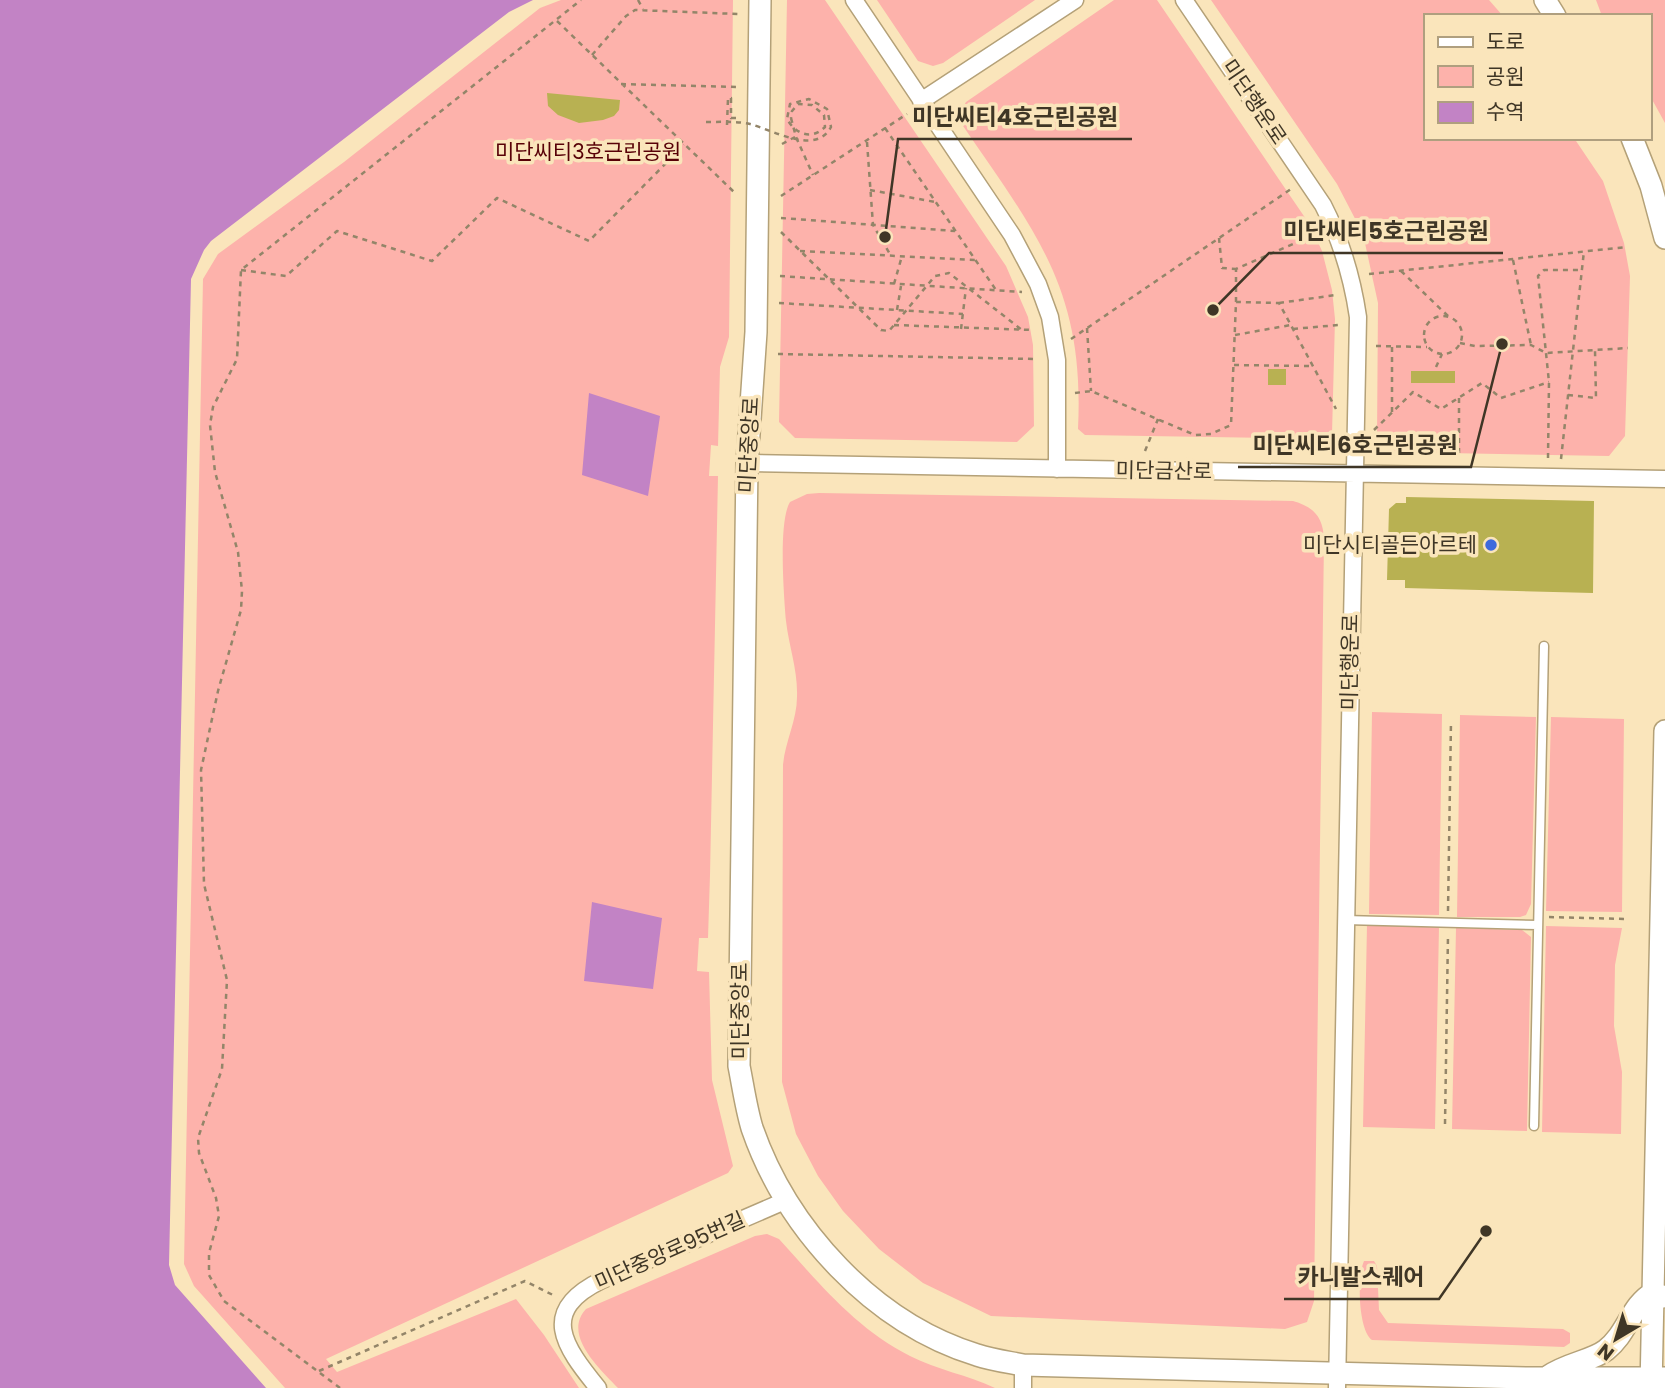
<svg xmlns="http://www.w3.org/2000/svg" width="1665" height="1388" viewBox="0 0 1665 1388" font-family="Poppins,'Noto Sans KR',sans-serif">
<rect width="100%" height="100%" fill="#fae5bb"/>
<path fill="#fdb2ab" d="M561,0H733L729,337L720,367L718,446L711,445L709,476H718L710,875L708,938H699L697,971L709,972L712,1080L733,1166L728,1173L326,1359L337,1372L516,1299L544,1335L579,1388H285L194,1286L184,1264L203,279L218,254L344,162L540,8Z
M787,0H825L1006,266L1028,317L1033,345L1034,426L1017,442L795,438L779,422Z
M877,0H1035L943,63L933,66L918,61Z
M1114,0H1157L1310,225L1322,251L1332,290L1335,319L1332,434L1328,439L1085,435L1078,429C1085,289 1036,233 961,123L959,114L966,102Z
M1211,0H1489L1503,16H1425V138H1574L1603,181L1624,243L1630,276L1625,436L1609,456L1393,452L1383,447L1377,438L1378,303L1363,234L1337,184Z
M1596,0H1665V123L1649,94V16H1602Z
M819,493L1293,501C1314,507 1323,517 1324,539L1314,1301L1307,1322L1285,1329L991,1316L923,1283L879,1249L843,1211L818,1176L796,1134L782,1082L783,765C785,742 797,720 797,697C798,670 789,647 786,621C784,596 778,522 790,502L807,494Z
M1372,712L1442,714L1439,915L1369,914Z
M1460,715L1536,717L1531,904L1526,915L1520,917H1457Z
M1551,717L1624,719L1622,912L1546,911Z
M1367,925L1439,927L1435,1129L1363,1127Z
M1546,926L1622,928L1615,965L1614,1026L1622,1072L1621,1134L1542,1132Z
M1456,928L1522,930L1531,937L1527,1131L1452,1129Z
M767,1234L779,1239C819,1283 855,1328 910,1356C937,1370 968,1375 995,1388H618C600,1369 562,1335 586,1309L755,1236Z
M1364,1261H1374L1377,1266L1379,1310L1388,1323L1563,1329L1570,1333V1343L1564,1347L1372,1340C1358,1330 1357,1276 1364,1261Z"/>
<path fill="#c283c5" d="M0,0H533L509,12L211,241L204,250L191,279L169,1265L175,1285L266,1388H0Z
M589,393L660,416L648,496L582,475Z
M592,902L662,918L653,989L584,981Z"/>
<path fill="#b8b152" d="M547,93L620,100L619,110L614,116L603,120L579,123L558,115L548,106Z
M1268,369H1286V385H1268Z
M1411,371H1455V383H1411Z
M1406,497L1594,501L1593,593L1405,588V580H1387L1389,509L1396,503H1406Z"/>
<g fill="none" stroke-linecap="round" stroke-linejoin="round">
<g stroke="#b4a178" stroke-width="11">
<path id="lane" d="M1345,920L1538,925
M1534,1126L1544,646"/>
</g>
<g stroke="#b4a178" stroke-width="19">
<path id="street" d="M854,0L1012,235L1038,284L1050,317L1057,360V469
M1184,0L1323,205C1342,242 1352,276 1358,317L1337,1388
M921,101L1075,0
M747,463L1665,479
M598,1388C564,1346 538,1311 602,1280L787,1200
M1023,1388V1365"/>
</g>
<g stroke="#b4a178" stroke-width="24">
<path id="secondary" d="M760,0L756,332L747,463L739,1066C743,1086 746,1108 752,1128C787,1229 873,1323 977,1355C992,1360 1008,1362 1023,1365L1526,1378H1665
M1545,0L1555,16
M1632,138L1651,186L1665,238
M1547,1377C1567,1363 1592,1361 1606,1350C1628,1333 1630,1306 1654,1292L1663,1297
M1651,1388L1665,731"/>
</g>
<path stroke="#938569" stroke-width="2.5" stroke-dasharray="5 5" stroke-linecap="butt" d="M638,0L643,9
M557,21L735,193
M592,55L626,16L635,10L738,14
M621,84L737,87
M791,118L796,137L813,175
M727,125L728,98H731V118H736
M885,128L996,290
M867,142L873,225L891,256
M782,144L795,137
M870,190L935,202
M781,196L907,114
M781,218L955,231
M781,232L881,330L889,331L935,276L949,273L1022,330
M1219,238L1222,268L1236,269
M800,251L975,260
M1513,260L1531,345
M241,270L286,276L337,231L432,261L497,198L589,241L684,145
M1401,271L1449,317
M1369,274L1627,247
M780,276L1022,292
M894,284L902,256
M1236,302V269L1318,233
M779,303L963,314
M1279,303L1336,295
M897,310L901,286
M1424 335a19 19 0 1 1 38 0a19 19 0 1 1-38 0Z
M894,325L1033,330
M1087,328L1091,391
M961,329L966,288
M1293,329L1338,325
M1235,335L1291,325
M1071,339L1291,189
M1460,343L1475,346L1531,345L1546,353L1628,348
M1376,346L1427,347
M778,354L1037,359
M1234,365L1312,366
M1436,367L1442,354
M1075,393L1091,391L1195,435L1211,434L1231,425L1236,302L1279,303L1336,409
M1568,395L1596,398L1595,350
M1459,398V456
M1392,412V347
M1374,430L1413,392L1441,409L1482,383L1501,398L1549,382
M1145,451L1158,419
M1548,458L1549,382L1538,276L1544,270H1582
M1561,459L1584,251
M1448,911L1451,721
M1549,917L1627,919
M1445,1124L1448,935
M319,1371L525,1281L555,1296
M340,1388L224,1301L209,1275V1253L219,1216L216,1198L199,1153L198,1138L222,1069L227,980L204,884L201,770L218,691L241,610L242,591L238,552L215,472L210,425L213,407L237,359L241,270L581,0"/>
<use href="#lane" stroke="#fff" stroke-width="8"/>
<use href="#street" stroke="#fff" stroke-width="16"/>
<use href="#secondary" stroke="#fff" stroke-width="21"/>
<path stroke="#938569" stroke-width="2.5" stroke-dasharray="5 5" stroke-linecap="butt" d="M706,122C721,122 736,121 750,124C773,130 816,156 831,127L827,109L809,99L790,104L787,119C796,135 812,140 825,127L824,115L812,105L798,104L792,111L791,118"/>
</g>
<circle fill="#3f6adc" stroke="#fae5bb" stroke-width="2.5" cx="1491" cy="545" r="7"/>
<g text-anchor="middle" stroke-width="7" stroke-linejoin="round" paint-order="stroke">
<g font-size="21" fill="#3f3626" stroke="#fae5bb">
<text transform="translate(1254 102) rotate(56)" y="7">미단행운로</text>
<text transform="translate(749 445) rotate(-87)" y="7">미단중앙로</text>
<text transform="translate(1164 471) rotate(1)" y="7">미단금산로</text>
<text transform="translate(1350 662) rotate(-89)" y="7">미단행운로</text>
<text transform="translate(740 1011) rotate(-90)" y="7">미단중앙로</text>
<text transform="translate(670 1251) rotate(-24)" y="7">미단중앙로95번길</text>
</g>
<g font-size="21" fill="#580007" stroke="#fae5bb">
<text x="588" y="159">미단씨티3호근린공원</text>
</g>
<g font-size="21" fill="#3f3626" stroke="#fae5bb" text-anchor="end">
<text x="1477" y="552">미단시티골든아르테</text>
</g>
</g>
<path fill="none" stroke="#3f3626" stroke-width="2.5" d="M885 237L898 139H1132M1213 310L1269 253H1503M1502 344L1471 467H1238M1486 1231L1439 1299H1284"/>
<g fill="#3f3626" stroke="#fae5bb" stroke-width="2.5">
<circle cx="885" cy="237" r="7"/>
<circle cx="1213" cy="310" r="7"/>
<circle cx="1502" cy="344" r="7"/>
<circle cx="1486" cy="1231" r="7"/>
</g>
<g font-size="23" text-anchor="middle" font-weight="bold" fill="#3f3626" stroke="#fae5bb" stroke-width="7" stroke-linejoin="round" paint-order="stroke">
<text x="1015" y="125">미단씨티4호근린공원</text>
<text x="1386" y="239">미단씨티5호근린공원</text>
<text x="1355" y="453">미단씨티6호근린공원</text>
<text x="1361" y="1285">카니발스퀘어</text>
</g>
<rect x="1424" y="14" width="228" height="126" fill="#fae5bb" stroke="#af9f7f" stroke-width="2"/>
<rect x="1438" y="37" width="35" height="10" fill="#ffffff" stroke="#af9f7f" stroke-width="2"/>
<text x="1486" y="49" font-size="21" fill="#3f3626">도로</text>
<rect x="1438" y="66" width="35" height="21" fill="#fdb2ab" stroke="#af9f7f" stroke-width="2"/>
<text x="1486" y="84" font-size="21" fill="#3f3626">공원</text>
<rect x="1438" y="102" width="35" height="21" fill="#c283c5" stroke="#af9f7f" stroke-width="2"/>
<text x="1486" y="119" font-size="21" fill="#3f3626">수역</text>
<g transform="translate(1616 1339) rotate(218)" stroke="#fae5bb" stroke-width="5" paint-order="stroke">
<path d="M0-5L12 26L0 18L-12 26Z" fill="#3f3626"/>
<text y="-10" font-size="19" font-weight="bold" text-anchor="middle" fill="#3f3626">N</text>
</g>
</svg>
